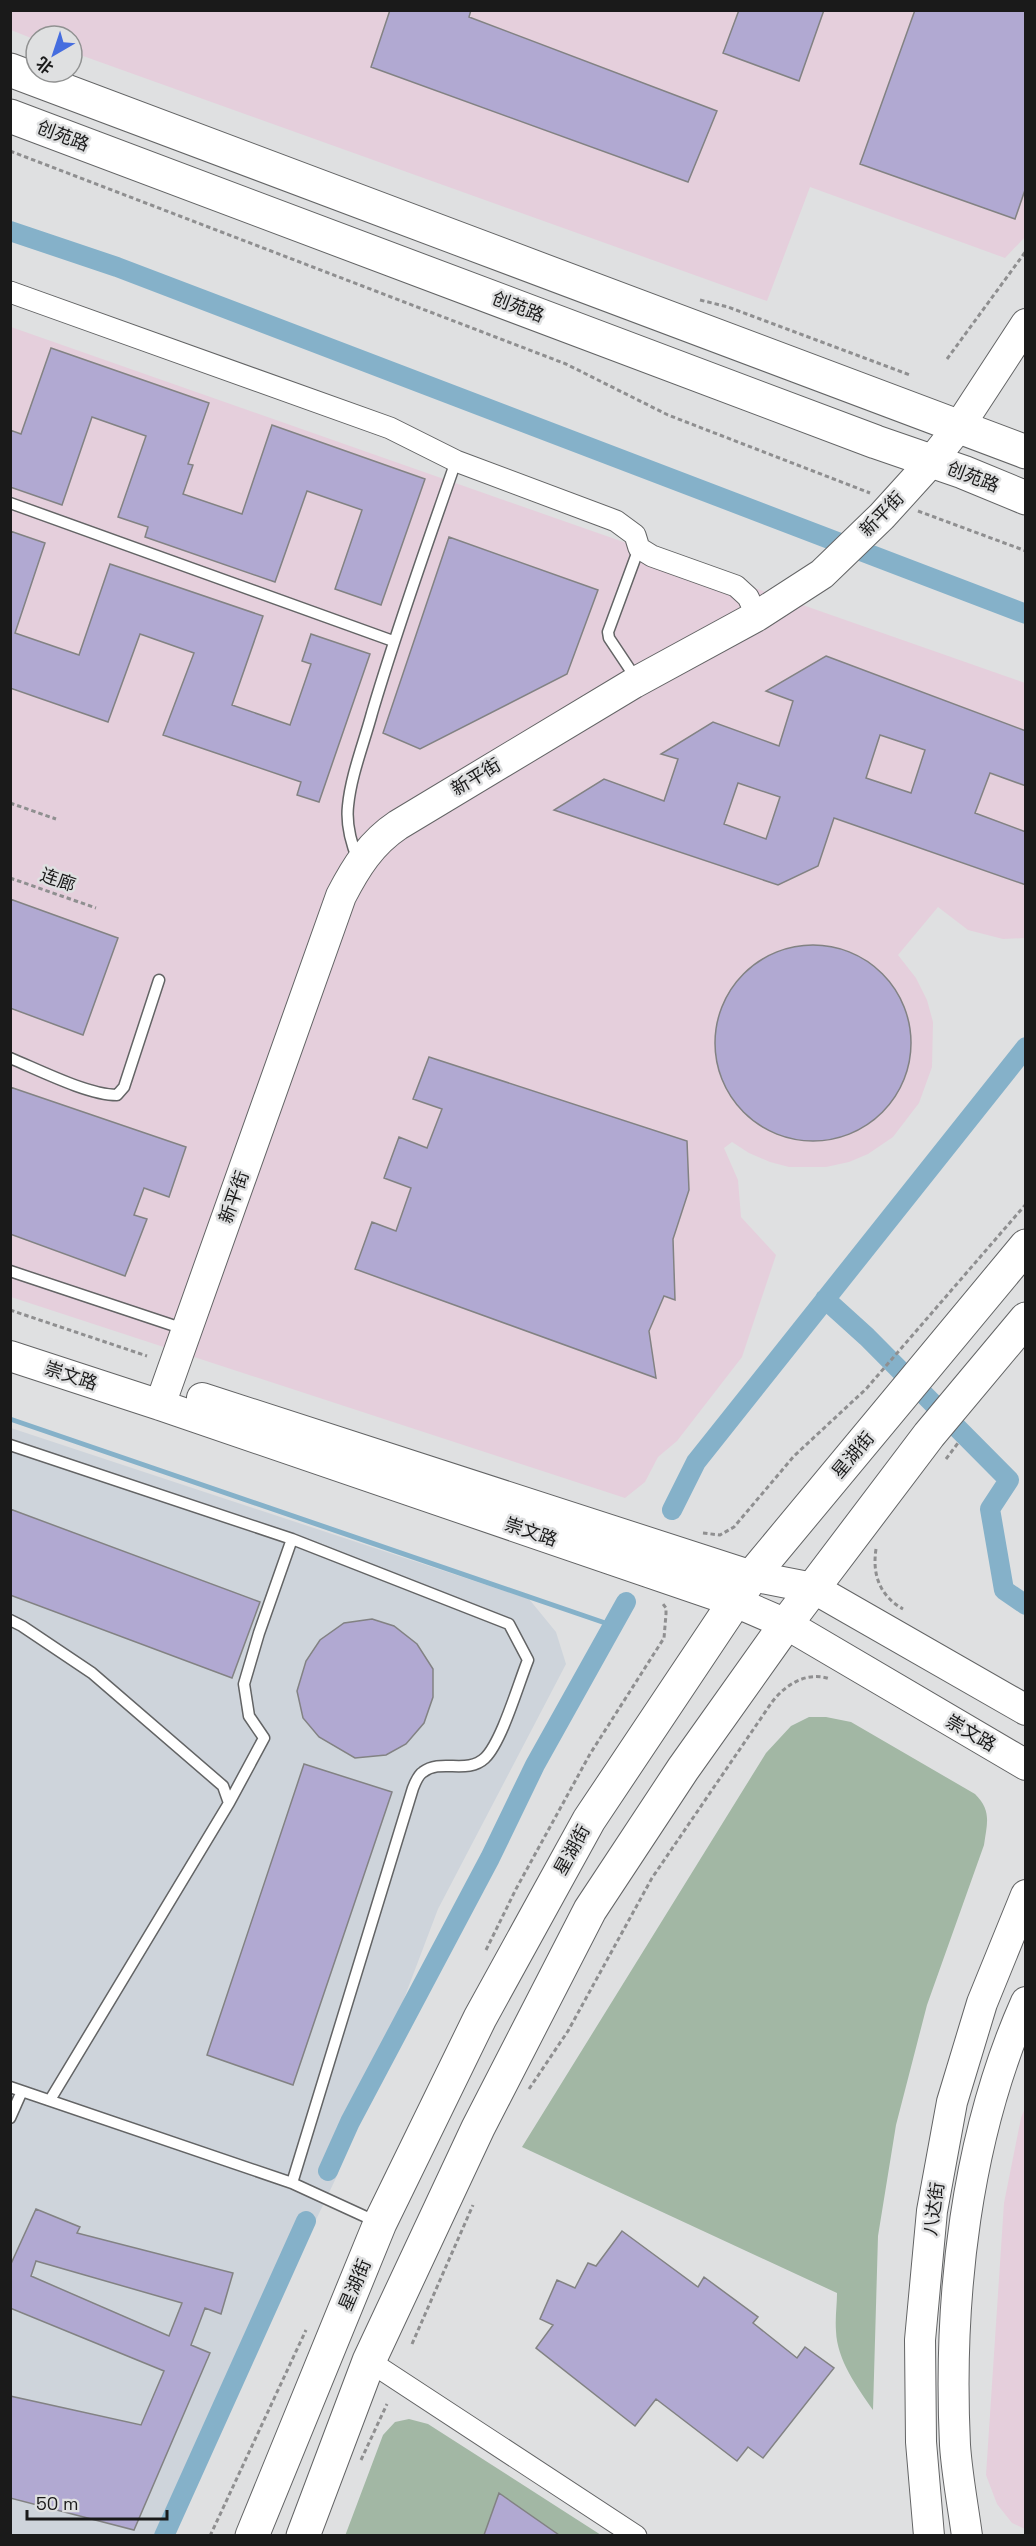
<svg xmlns="http://www.w3.org/2000/svg" width="1036" height="2546" viewBox="0 0 1036 2546" font-family="'Space Grotesk','Noto Sans SC',sans-serif">
<rect width="100%" height="100%" fill="#dfe0e1"/>
<path fill="#e5cfdc" d="M11,10L1025,11V237L1005,258L810,187L767,301L72,52V36H36V40L11,30Z
M11,327L1025,683V938L1003,939L968,930L938,907L898,955L916,978L927,1000L933,1022L932,1067L919,1103L893,1137L868,1154L849,1162L826,1167H789L770,1162L749,1153L732,1142L724,1148L738,1180L741,1217L776,1255L742,1357L677,1441L658,1457L645,1482L625,1498L11,1297Z
M1025,2108V2529L1012,2523L997,2504L986,2475L1004,2203L1021,2118Z"/>
<path fill="#ced4db" d="M11,1428L529,1599L556,1632L566,1664L438,1909L336,2178L165,2535L11,2536Z"/>
<path fill="#a2b7a4" d="M809,1717H826L851,1722L975,1794C992,1811 987,1823 984,1845L927,2005L896,2125L878,2236L873,2410C857,2387 837,2360 836,2331C835,2318 837,2305 837,2293L522,2147L766,1753L791,1726Z
M409,2419L428,2424L601,2535L345,2536L383,2435L395,2422Z"/>
<g fill="none" stroke-linecap="round" stroke-linejoin="round">
<path stroke="#85b1c9" stroke-width="5" d="M10,1419L614,1626"/>
<path stroke="#85b1c9" stroke-width="20" d="M10,231L117,267L1026,614
M825,1299L867,1337L1009,1480L990,1509L1004,1590L1026,1605
M672,1510L696,1462L1026,1047
M328,2171L350,2122L490,1858L535,1765L626,1602
M164,2536L306,2221"/>
</g>
<path fill="#b1a9d2" stroke="#828283" stroke-width="1.5" fill-rule="evenodd" d="M390,10H471L469,17L717,111L688,182L371,67Z
M739,10H824L799,81L723,53Z
M915,10H1026V187L1015,219L860,164Z
M51,348L209,403L188,464L193,465L183,494L242,514L272,425L425,479L381,605L335,589L362,510L307,491L275,582L145,537L148,527L118,517L146,436L92,417L62,505L10,487V430L21,434Z
M10,531L45,543L15,633L79,655L110,564L263,616L232,705L290,725L311,664L302,661L311,634L370,654L319,802L297,795L301,782L163,735L194,653L140,634L108,722L10,688Z
M449,537L598,590L567,674L420,749L383,733Z
M826,656L1026,731V786L990,773L975,813L1026,832V885L834,818L818,866L778,885L554,810L604,779L664,801L678,759L661,754L713,722L779,746L793,701L766,691ZM880,735L925,750L911,793L866,778ZM738,783L780,797L766,839L724,824Z
M10,899L118,938L83,1035L10,1008Z
M715 1043a98 98 0 1 1 196 0a98 98 0 1 1-196 0Z
M429,1057L687,1141L689,1190L673,1239L675,1300L664,1296L649,1331L656,1378L355,1269L372,1222L396,1231L411,1188L384,1178L399,1137L427,1148L442,1109L413,1099Z
M10,1087L186,1147L169,1197L144,1188L134,1215L147,1219L125,1276L10,1234Z
M10,1509L260,1602L232,1678L10,1595Z
M372,1619L394,1626L417,1644L433,1669V1697L424,1723L406,1744L386,1755L355,1758L319,1737L303,1718L297,1691L306,1661L320,1640L344,1623Z
M304,1764L392,1792L293,2085L207,2055Z
M36,2209L80,2227L77,2233L233,2273L221,2314L205,2308L191,2345L210,2353L134,2530L10,2498V2396L141,2425L164,2371L10,2308V2266ZM36,2261L182,2303L169,2336L31,2276Z
M622,2231L698,2287L704,2277L758,2317L753,2323L797,2358L805,2347L834,2368L763,2458L748,2447L737,2461L656,2399L635,2426L536,2348L553,2325L540,2319L557,2280L575,2288L588,2263L596,2266Z
M499,2493L559,2535H484Z"/>
<g fill="none" stroke-linecap="round" stroke-linejoin="round">
<g stroke="#636465" stroke-width="13">
<path id="lane" d="M10,503L393,641
M637,680L609,638L608,632L639,548
M358,860C351,843 346,824 348,806C351,775 364,743 372,713C397,628 427,545 456,461
M10,1058C39,1070 88,1095 117,1095L124,1087L159,980
M10,1271L184,1329
M10,1445L292,1539L509,1624L528,1660C518,1685 502,1741 485,1758C467,1775 441,1758 423,1772C418,1775 415,1783 413,1788L292,2183
M10,1620L22,1626L92,1673L223,1786L229,1803L50,2100
M229,1803L264,1738L249,1716L244,1684L259,1633L292,1539
M10,2087L292,2183L377,2222
M10,2118L22,2091"/>
</g>
<g stroke="#636465" stroke-width="23">
<path id="street" d="M10,292L390,428L456,461L616,521L635,535L639,548L652,556L736,586L748,597L757,616
M369,2361L636,2536"/>
</g>
<g stroke="#636465" stroke-width="32">
<path id="secondary" d="M10,1356L160,1405L733,1601L786,1624L1026,1765
M202,1398L752,1576L813,1588L1026,1710
M160,1405L341,896C356,867 371,843 398,825L634,683L757,616L822,574L882,516L931,462L960,425L1026,324
M929,2536L921,2442L920,2340L932,2211L952,2102L982,2003L1026,1895
M967,2536C963,2506 957,2475 955,2445C948,2297 966,2137 1026,2002"/>
</g>
<g stroke="#636465" stroke-width="35">
<path id="primary" d="M10,70L1026,452
M10,116L876,442L963,472L1026,498
M252,2536L380,2223L480,2018L589,1820L752,1576L1026,1246
M303,2536L369,2361L478,2128L590,1910L683,1769L786,1624L929,1435L1026,1319"/>
</g>
<path stroke="#8f8f90" stroke-width="3" stroke-dasharray="4.5 3" stroke-linecap="butt" d="M10,151L566,364L668,415L870,493
M700,300L728,307L910,375
M947,359L1026,251
M918,511L1026,551
M10,803L56,819
M10,878L96,908
M10,1310L147,1356
M946,1459L958,1443
M703,1533L720,1535L734,1527L794,1456L866,1389L1026,1204
M876,1549C872,1575 880,1596 903,1609
M486,1950L516,1889L590,1754L664,1638L666,1614V1608L663,1604
M529,2089L568,2031L652,1878L772,1702C786,1684 807,1671 830,1679
M412,2344L473,2205
M361,2460L387,2404
M210,2536L306,2330"/>
<use href="#lane" stroke="#fff" stroke-width="10"/>
<use href="#street" stroke="#fff" stroke-width="21"/>
<use href="#secondary" stroke="#fff" stroke-width="30"/>
<use href="#primary" stroke="#fff" stroke-width="33"/>
</g>
<g text-anchor="middle" stroke-width="5" stroke-linejoin="round" paint-order="stroke">
<g font-size="18" fill="#1a1a1a" stroke="#dfe0e1">
<text transform="translate(63 136) rotate(21)" y="6">创苑路</text>
<text transform="translate(518 307) rotate(21)" y="6">创苑路</text>
<text transform="translate(973 477) rotate(21)" y="6">创苑路</text>
<text transform="translate(882 514) rotate(-46)" y="6">新平街</text>
<text transform="translate(476 777) rotate(-31)" y="6">新平街</text>
<text transform="translate(58 880) rotate(19)" y="6">连廊</text>
<text transform="translate(234 1197) rotate(-70)" y="6">新平街</text>
<text transform="translate(71 1376) rotate(18)" y="6">崇文路</text>
<text transform="translate(853 1455) rotate(-50)" y="6">星湖街</text>
<text transform="translate(531 1532) rotate(19)" y="6">崇文路</text>
<text transform="translate(971 1733) rotate(30)" y="6">崇文路</text>
<text transform="translate(572 1850) rotate(-61)" y="6">星湖街</text>
<text transform="translate(934 2209) rotate(-82)" y="6">八达街</text>
<text transform="translate(355 2285) rotate(-67)" y="6">星湖街</text>
</g>
</g>
<rect width="1036" height="2546" fill="none" stroke="#1a1a1a" stroke-width="24"/>
<g transform="translate(54 54) rotate(219)"><circle r="28" fill="#dfe0e1" stroke="#909191" stroke-width="1.5"/>
<path d="M0-4.5L10 22L0 15L-10 22Z" fill="#456ddf"/>
<text y="-9" font-size="16" font-weight="bold" text-anchor="middle" fill="#1a1a1a">北</text>
</g>
<path d="M27 2510v9h140v-9" fill="none" stroke="#1a1a1a" stroke-width="3"/>
<text x="36" y="2510" font-size="18" fill="#1a1a1a" stroke="#dfe0e1" stroke-width="4.5" paint-order="stroke">50 m</text>
</svg>
